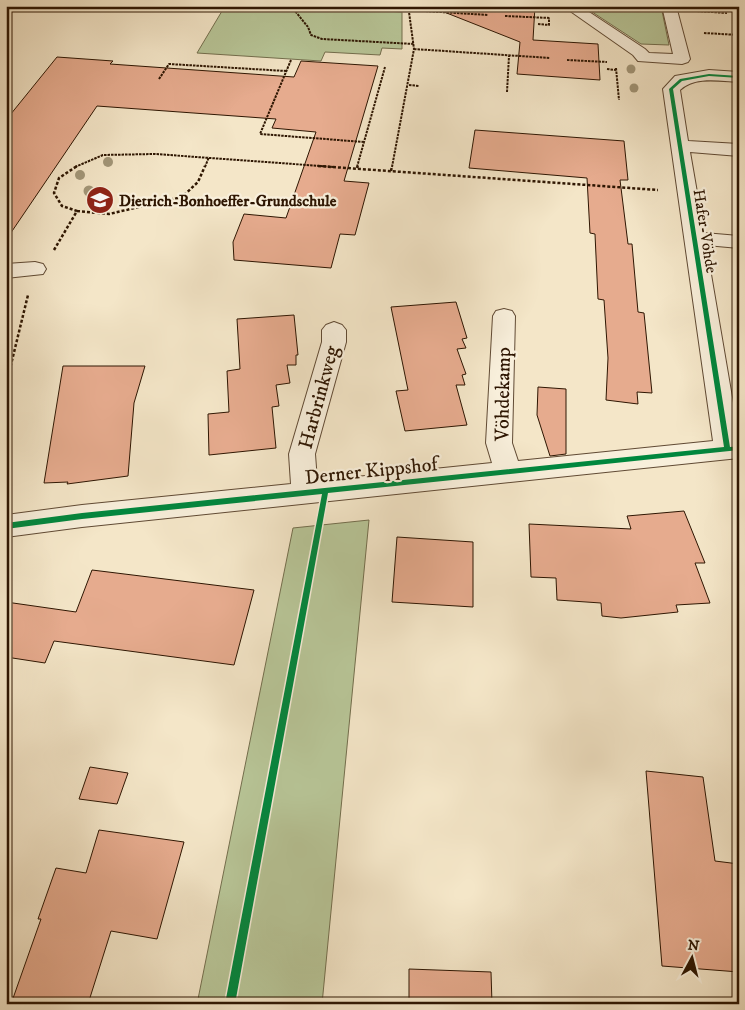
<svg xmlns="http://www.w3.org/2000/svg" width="745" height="1010" viewBox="0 0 745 1010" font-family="'IM FELL DW Pica',serif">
<rect width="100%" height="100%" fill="#f4e6c8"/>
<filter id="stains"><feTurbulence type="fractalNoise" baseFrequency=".004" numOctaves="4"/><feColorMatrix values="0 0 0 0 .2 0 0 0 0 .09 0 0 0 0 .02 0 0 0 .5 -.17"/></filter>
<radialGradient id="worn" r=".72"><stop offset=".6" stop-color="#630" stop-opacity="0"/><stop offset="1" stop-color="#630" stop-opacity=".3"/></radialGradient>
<path fill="#b8c698" stroke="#736e4d" d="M225,6H301L402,12V49L382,48L380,55L325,52L321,61L197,53Z
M583,6H661L669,45L641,44Z
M369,520L322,1004H197L293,528Z"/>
<path fill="#e6ab8e" stroke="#2e1602" d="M435,6H535L533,40L598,44L600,80L517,74L520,42L434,8Z
M57,57L113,61L110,64L294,77L301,61L378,66L344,181L369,183L355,235L340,234L331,268L234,260L233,242L244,214L286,218L316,132L272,128L276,119L97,106L6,240V120Z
M475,130L624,141L628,180H620L628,244H632L638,312L644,313L652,393L637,392L638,404L606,400L608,358L604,300L598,299L595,234L590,233L587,178L469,168Z
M456,302L467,338L462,339L466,348L457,349L466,374L462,375L465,385H456L467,425L405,431L396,391L408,390L391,307Z
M294,315L298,355H296V365H287L290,383L276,385L279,406L272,407L276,448L209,455L208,414L229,412L227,371L240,369L237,319Z
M63,366H145L134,403L128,476L67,484L68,482L44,483Z
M538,387L566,389V454L550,456L537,415Z
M684,511L705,563H695L710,603L676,605L678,612L621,618L602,616L601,603L557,600L556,578L531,577L529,524L631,529L627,516Z
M397,537L473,542V607L392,602Z
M92,570L254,590L234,665L54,641L45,663L6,657V602L76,612Z
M90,767L128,773L117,804L79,799Z
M646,771L703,777L715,861L739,864V972L662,966Z
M99,830L184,842L157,939L111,931L88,1004H11L41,919H38L56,868L86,873Z
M409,969L491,972L492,1004H409Z"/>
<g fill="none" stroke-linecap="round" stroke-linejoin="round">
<g stroke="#604a34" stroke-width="2">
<path id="minor" d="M563,6H580L645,49L649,53L673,54L662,6H676L690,59L688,62L682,64L638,61L633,55Z
M709,70L739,72V82C719,81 695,76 680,90L688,141L739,144V156L690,152L704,233L739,236V248L706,245L739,438V458L82,527L6,537V515L82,505L291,484L289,454L322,342V330L326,325L334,322L342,325L346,330V342L315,454L317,481L492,463L486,443L493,316L496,311L504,309L512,311L515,316L512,443L518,461L713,441L663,89L675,76Z
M35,262L43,264L46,269L43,274L6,278V264Z"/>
</g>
<path stroke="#2e1602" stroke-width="2" stroke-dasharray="2.5 1" stroke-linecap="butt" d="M291,6L308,27L311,35L322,39L414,44
M408,10L488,15
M697,11L727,13
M505,16L550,18
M538,24L549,25V18
M704,33L739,35
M414,49L550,58
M291,60L260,134L364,142
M567,60L607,62
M616,68L619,100
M607,69L616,70
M159,79L169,64L286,71
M409,85L419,86
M507,92L509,56
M75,167L103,155L155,154L335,167
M205,167L209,157
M357,167L385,67
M392,167L414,49L409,12"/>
<path stroke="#2e1602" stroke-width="2.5" stroke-dasharray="3 2" stroke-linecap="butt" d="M318,166L658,190
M357,168L358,166
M391,171L392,166
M77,211L109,214L182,197L198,182L205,166
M54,250L77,211L62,206L54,193L59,178L77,166
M7,381L28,295"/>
<path stroke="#2e1602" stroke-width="3" stroke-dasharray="4 2.5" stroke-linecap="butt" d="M6,387L8,380"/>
<use href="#minor" fill="#f8efdb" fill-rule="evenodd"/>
<g stroke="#f8efdb" stroke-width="3">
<path id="cycleway" d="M709,74L739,76V78L709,76L682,81L673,89L730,447L739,446V450L328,493L235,1004H225L322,494L82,519L6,529V523L82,513L724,447L669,89L680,79Z"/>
</g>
<use href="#cycleway" fill="#00873e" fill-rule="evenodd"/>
</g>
<g fill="#a29678">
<circle cx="631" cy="69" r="4.5"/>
<circle cx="634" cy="88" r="4.5"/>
<circle cx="108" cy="162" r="5"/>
<circle cx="80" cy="175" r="5"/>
<circle cx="89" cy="191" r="5.5"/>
</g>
<defs>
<g id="school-disc" transform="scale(1.4375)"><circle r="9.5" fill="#8f2418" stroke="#f8efdb"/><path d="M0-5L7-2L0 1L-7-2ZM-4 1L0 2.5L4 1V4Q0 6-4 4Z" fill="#fff"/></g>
</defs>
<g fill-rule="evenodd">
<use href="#school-disc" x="100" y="200"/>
</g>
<g text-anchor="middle" stroke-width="4.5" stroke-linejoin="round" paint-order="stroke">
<g font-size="16" font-weight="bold" fill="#2e1602" stroke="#f8efdb" text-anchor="start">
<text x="119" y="206">Dietrich-Bonhoeffer-Grundschule</text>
</g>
<g font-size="16" fill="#2e1602" stroke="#f8efdb">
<text transform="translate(706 231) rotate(81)" y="6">Hafer-Vöhde</text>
</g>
<g font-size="20" fill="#2e1602" stroke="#f8efdb">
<text transform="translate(502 394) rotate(-89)" y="7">Vöhdekamp</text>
<text transform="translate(318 397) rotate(-75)" y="7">Harbrinkweg</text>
<text transform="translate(371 470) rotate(-6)" y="7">Derner Kippshof</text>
</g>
</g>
<rect width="745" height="1010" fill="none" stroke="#f4e6c8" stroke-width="25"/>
<rect x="8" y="8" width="730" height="995" fill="none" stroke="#2e1602" stroke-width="2.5"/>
<rect x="12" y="12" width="720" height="985" fill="none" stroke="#2e1602"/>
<g transform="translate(692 958) rotate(7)" stroke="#f8efdb" stroke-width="4" paint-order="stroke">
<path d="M0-4L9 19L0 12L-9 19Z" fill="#2e1602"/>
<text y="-8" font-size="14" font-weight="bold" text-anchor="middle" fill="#2e1602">N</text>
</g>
<rect width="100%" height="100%" filter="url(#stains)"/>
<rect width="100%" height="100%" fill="url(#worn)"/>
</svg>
